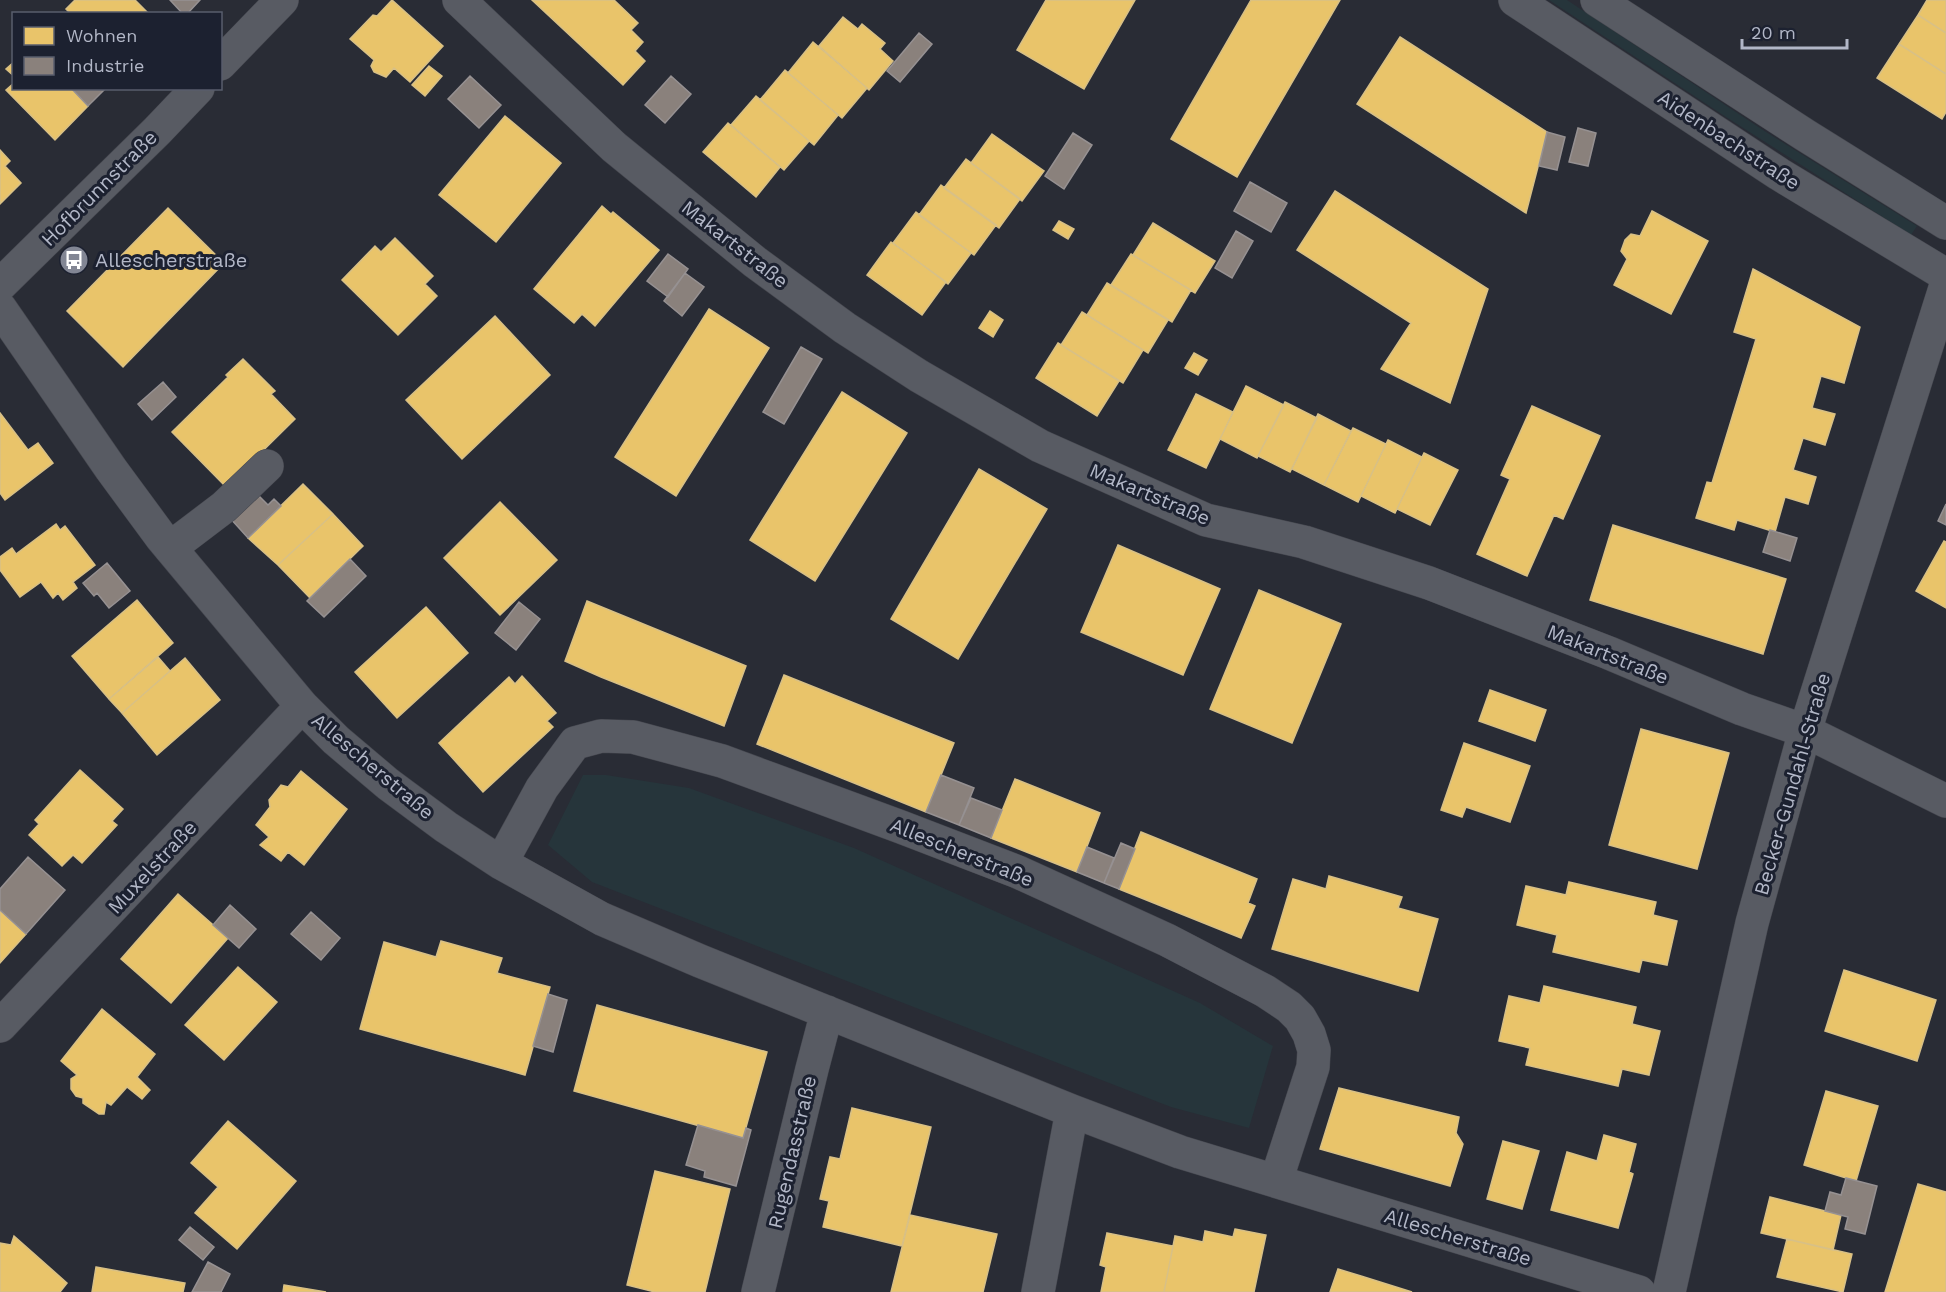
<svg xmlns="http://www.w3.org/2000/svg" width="1946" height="1292" viewBox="0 0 1946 1292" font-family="'Work Sans',sans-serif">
<rect width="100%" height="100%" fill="#292c35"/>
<path fill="#26353b" d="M1549,0H1567L1766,132L1917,226L1911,235L1726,117Z
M583,775H606L689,788L854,848L1200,1003L1273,1046L1249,1128L1171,1107L592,882L548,845Z"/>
<path fill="#e9c46a" stroke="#d8c086" stroke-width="1.5" d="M75,0H135L149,14H71L66,9Z
M392,0L443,46L410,82L394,68L386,77L374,72L371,66L374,60L350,39L373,15L377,16Z
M532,0H614L638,23L631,30L643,42L635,51L645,61L623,85Z
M1046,0H1135L1084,89L1017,50Z
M1251,0H1340L1237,177L1171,139Z
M1927,0H1946V33L1918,15Z
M1918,15L1946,33V74L1899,44Z
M843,17L858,29L862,24L885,43L880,49L893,61L869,90L819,46Z
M1400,37L1547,132L1526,213L1357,104Z
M813,42L867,88L842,118L788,73Z
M1899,44L1946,74V112L1942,119L1877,78Z
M14,62V76L6,69Z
M429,66L442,76L425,96L412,85Z
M785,70L838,115L814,145L760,100Z
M14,83V88H71L88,106L55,140L6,90Z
M756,96L809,141L784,170L731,125Z
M505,116L561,163L496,242L439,195Z
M728,123L780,167L756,197L703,152Z
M992,134L1044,171L1022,201L971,163Z
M0,150L10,161L5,166L21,183L0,204Z
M966,159L1020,199L999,228L944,188Z
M941,185L996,225L974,255L919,215Z
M1335,191L1488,289L1450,403L1381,369L1411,323L1297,250Z
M602,206L611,214L613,212L659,250L595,326L582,314L574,323L534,289Z
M168,208L224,263L123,367L67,311Z
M1652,211L1708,241L1671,314L1614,285L1627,259L1621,251L1625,240L1631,234L1640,236Z
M916,212L971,253L948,284L893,243Z
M1059,221L1074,229L1068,239L1053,230Z
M1153,223L1215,261L1195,293L1133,255Z
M395,238L433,276L425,284L437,296L398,335L342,280L375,246L381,252Z
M891,242L946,282L922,315L867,275Z
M1131,254L1191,290L1172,322L1111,285Z
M1753,269L1860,327L1844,383L1821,376L1812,408L1835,414L1825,445L1803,438L1793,470L1816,477L1808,504L1785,497L1775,532L1737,520L1734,530L1696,518L1707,482L1712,483L1756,339L1734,332Z
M1107,283L1168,320L1148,353L1087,315Z
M709,309L769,348L676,496L615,457Z
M990,311L1003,320L993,337L979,328Z
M1082,312L1143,350L1123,383L1061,345Z
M495,316L550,375L462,459L406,400Z
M1058,343L1119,381L1097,416L1036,378Z
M1194,353L1207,360L1198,375L1185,368Z
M243,359L275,391L271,394L295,419L226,487L172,432L228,377L226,375Z
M1246,386L1284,405L1257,458L1220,439Z
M842,392L907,433L815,581L750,540Z
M1196,394L1233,412L1206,468L1168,450Z
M1285,402L1317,418L1290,472L1258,456Z
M1532,406L1600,436L1563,519L1554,515L1527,576L1477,554L1510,479L1501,475Z
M0,413L28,450L38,443L53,463L5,500L0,493Z
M1318,414L1351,431L1324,485L1292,469Z
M1353,428L1386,444L1358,502L1324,485Z
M1388,440L1422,457L1395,513L1361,496Z
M1424,453L1458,470L1430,525L1397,509Z
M979,469L1047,509L958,659L891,619Z
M303,484L333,514L278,565L248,538Z
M500,502L557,560L500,615L444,558Z
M333,514L363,546L310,598L278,565Z
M56,524L60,530L65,526L95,565L73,582L77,588L63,600L58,593L53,598L41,582L20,597L0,570V557L12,548L16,554Z
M1613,525L1786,579L1763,654L1590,600Z
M1944,541L1946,542V608L1916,591Z
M1118,545L1220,589L1183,675L1081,632Z
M1259,590L1341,624L1292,743L1210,709Z
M137,600L173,643L109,699L72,656Z
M587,601L746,666L724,726L601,677L565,661Z
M426,607L468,653L397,718L355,672Z
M158,657L170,671L122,713L109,699Z
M185,658L220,700L157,755L122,713Z
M784,675L954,743L926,812L757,744Z
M522,676L556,713L547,721L553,727L483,792L439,743L509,677L515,684Z
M1490,690L1546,710L1535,741L1479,721Z
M1641,729L1729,753L1697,869L1609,845Z
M1464,743L1530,766L1510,822L1466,807L1462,817L1441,810Z
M80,770L123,809L112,821L117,825L82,863L73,855L62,866L29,835L39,824L35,820Z
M301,771L347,809L304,865L288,852L281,861L260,845L269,837L256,825L270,807L269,800L281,785L288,787Z
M1015,779L1100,813L1077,872L991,838Z
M1141,832L1257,879L1248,903L1255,906L1241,938L1119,889Z
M1329,876L1402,897L1398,908L1438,919L1418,991L1272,949L1293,879L1326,889Z
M1569,882L1656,902L1653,915L1677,921L1667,965L1642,960L1639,972L1553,952L1557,935L1517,925L1526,886L1566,895Z
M178,894L228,938L171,1003L121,959Z
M0,910L26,934L0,963Z
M441,941L502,958L497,973L550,987L525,1075L360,1029L384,942L436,957Z
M238,967L277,1002L224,1060L185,1025Z
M1844,970L1936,1000L1917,1061L1825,1031Z
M1544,986L1636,1007L1632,1024L1660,1031L1649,1075L1622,1069L1618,1086L1526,1065L1530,1048L1499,1041L1509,996L1540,1003Z
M597,1005L767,1052L743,1138L574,1091Z
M102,1009L155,1054L137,1077L150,1090L142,1099L127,1087L111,1105L106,1102L104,1114H99L83,1103V1098L76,1096L71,1089V1079L77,1075L61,1061Z
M1339,1088L1459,1117L1456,1133L1463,1144L1450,1186L1320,1149Z
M1826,1091L1878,1106L1856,1181L1804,1165Z
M852,1108L931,1127L902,1246L823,1227L829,1201L820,1199L830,1157L840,1159Z
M228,1121L296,1181L237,1249L195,1213L218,1187L191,1163Z
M1604,1135L1636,1144L1629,1172L1633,1174L1618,1228L1551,1210L1567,1152L1597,1161Z
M1503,1141L1539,1151L1522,1209L1487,1199Z
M655,1171L730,1189L705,1292H655L627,1285Z
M1918,1184L1946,1192V1292H1885Z
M1770,1197L1841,1215L1833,1250L1761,1233Z
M910,1215L997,1234L983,1292H891Z
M1235,1229L1266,1235L1254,1292H1164L1175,1236L1203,1242L1205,1231L1233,1237Z
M1107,1233L1173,1246L1164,1292H1101L1106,1267L1100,1265Z
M14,1236L67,1283L60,1292H0V1243L11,1245Z
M1787,1239L1852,1254L1843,1292L1777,1277Z
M96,1267L185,1283L183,1292H92Z
M1338,1269L1361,1276L1412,1292H1330Z
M284,1285L326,1292H283Z"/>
<path fill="#8a817c" stroke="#969192" stroke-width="1.5" d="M170,0H200L187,14H183Z
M919,33L932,44L900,82L887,71Z
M470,76L501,105L479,128L448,99Z
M671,76L691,94L665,123L645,105Z
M71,88H106L88,106Z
M1578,128L1596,133L1588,166L1569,162Z
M1547,132L1565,137L1557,170L1539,166Z
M1073,133L1092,145L1064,189L1045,176Z
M1250,182L1287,203L1271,232L1234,211Z
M1236,231L1253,241L1232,278L1215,268Z
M668,254L688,269L668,297L647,281Z
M685,273L704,287L682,316L664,301Z
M801,347L822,359L784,424L763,412Z
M163,382L176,397L152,420L138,404Z
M256,493L268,505L274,499L281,506L248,538L230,518Z
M1946,504V525L1938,521Z
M1770,530L1797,538L1790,561L1763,552Z
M350,559L366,576L324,617L307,601Z
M107,563L130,591L109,608L97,593L94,596L83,583Z
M519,602L540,619L516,650L495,633Z
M941,775L974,788L959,825L926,812Z
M971,798L1002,810L991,838L959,825Z
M1121,843L1135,849L1119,889L1104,883Z
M1087,847L1114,858L1104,883L1077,872Z
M28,857L65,890L26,934L0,910V889Z
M230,905L256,929L239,948L213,925Z
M311,912L340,938L321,960L291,934Z
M548,994L567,1000L553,1052L533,1046Z
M698,1125L743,1138L746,1128L751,1130L736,1186L704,1177L705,1171L686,1165Z
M1846,1178L1877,1186L1865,1234L1845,1229L1848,1217L1825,1211L1830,1192L1841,1195Z
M190,1227L214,1247L203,1260L179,1240Z
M208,1262L230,1274L221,1292H192Z"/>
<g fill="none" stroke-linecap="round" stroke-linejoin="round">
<g stroke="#45474f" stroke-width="34">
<path id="minor" d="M459,0L614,147L755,262L845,328L919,376L1040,446L1206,520L1304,542L1429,583L1609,653L1742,709L1805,731L1946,801
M1515,0L1779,174L1946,275
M1597,0L1805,135L1946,223
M220,64L282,0
M0,285L157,131L198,88
M0,308L111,469L161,537L302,706L336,740L388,784L446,827L501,863L602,919L700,961L1072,1111L1180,1152L1639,1292
M170,548L224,507L267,466
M501,863L542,788L575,743L601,736L633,737L722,761L901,827L1018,872L1167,940L1265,991L1289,1007L1300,1018L1309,1034L1314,1050L1313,1067L1276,1181
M0,1026L302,706
M758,1292L812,1069L827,1012
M1038,1292L1072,1111
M1669,1292L1752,923L1805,731L1946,285"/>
</g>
<use href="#minor" stroke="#585b63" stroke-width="33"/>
</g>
<defs>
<g id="bus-disc" transform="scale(1.5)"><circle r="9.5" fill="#828694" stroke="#1c2130"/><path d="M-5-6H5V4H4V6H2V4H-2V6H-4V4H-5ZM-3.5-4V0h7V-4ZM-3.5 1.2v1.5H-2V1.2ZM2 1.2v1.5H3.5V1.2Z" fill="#fff"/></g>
</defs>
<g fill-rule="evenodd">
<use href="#bus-disc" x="74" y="260"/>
</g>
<g text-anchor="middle" stroke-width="6" stroke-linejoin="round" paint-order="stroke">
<g font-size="20" fill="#b2b7c7" stroke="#1c2130">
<text transform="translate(1729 140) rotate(33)" y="7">Aidenbachstraße</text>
<text transform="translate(99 188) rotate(-45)" y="7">Hofbrunnstraße</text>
<text transform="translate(735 244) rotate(38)" y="7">Makartstraße</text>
<text transform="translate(1150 494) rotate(23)" y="7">Makartstraße</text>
<text transform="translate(1608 654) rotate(22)" y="7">Makartstraße</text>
<text transform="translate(373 766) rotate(40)" y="7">Allescherstraße</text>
<text transform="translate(1792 784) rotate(-74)" y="7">Becker-Gundahl-Straße</text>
<text transform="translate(962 852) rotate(22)" y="7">Allescherstraße</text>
<text transform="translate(152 867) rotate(-47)" y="7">Muxelstraße</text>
<text transform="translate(792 1152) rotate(-77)" y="7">Rugendasstraße</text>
<text transform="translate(1458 1237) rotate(17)" y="7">Allescherstraße</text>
</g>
<g font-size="20" fill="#b2b7c7" stroke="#1c2130" text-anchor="start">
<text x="95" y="267">Allescherstraße</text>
</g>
</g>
<rect x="12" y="12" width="210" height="78" fill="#1c2130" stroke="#585d6c" stroke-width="1.5"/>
<rect x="24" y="27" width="30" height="18" fill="#e9c46a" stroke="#585d6c" stroke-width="1.5"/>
<text x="66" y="42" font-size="18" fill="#b2b7c7">Wohnen</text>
<rect x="24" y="57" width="30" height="18" fill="#8a817c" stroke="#585d6c" stroke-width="1.5"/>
<text x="66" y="72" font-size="18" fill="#b2b7c7">Industrie</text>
<path d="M1742 39v9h105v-9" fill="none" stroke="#b2b7c7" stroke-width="3"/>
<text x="1751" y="39" font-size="18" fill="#b2b7c7" stroke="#1c2130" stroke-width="4.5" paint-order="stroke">20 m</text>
</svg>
